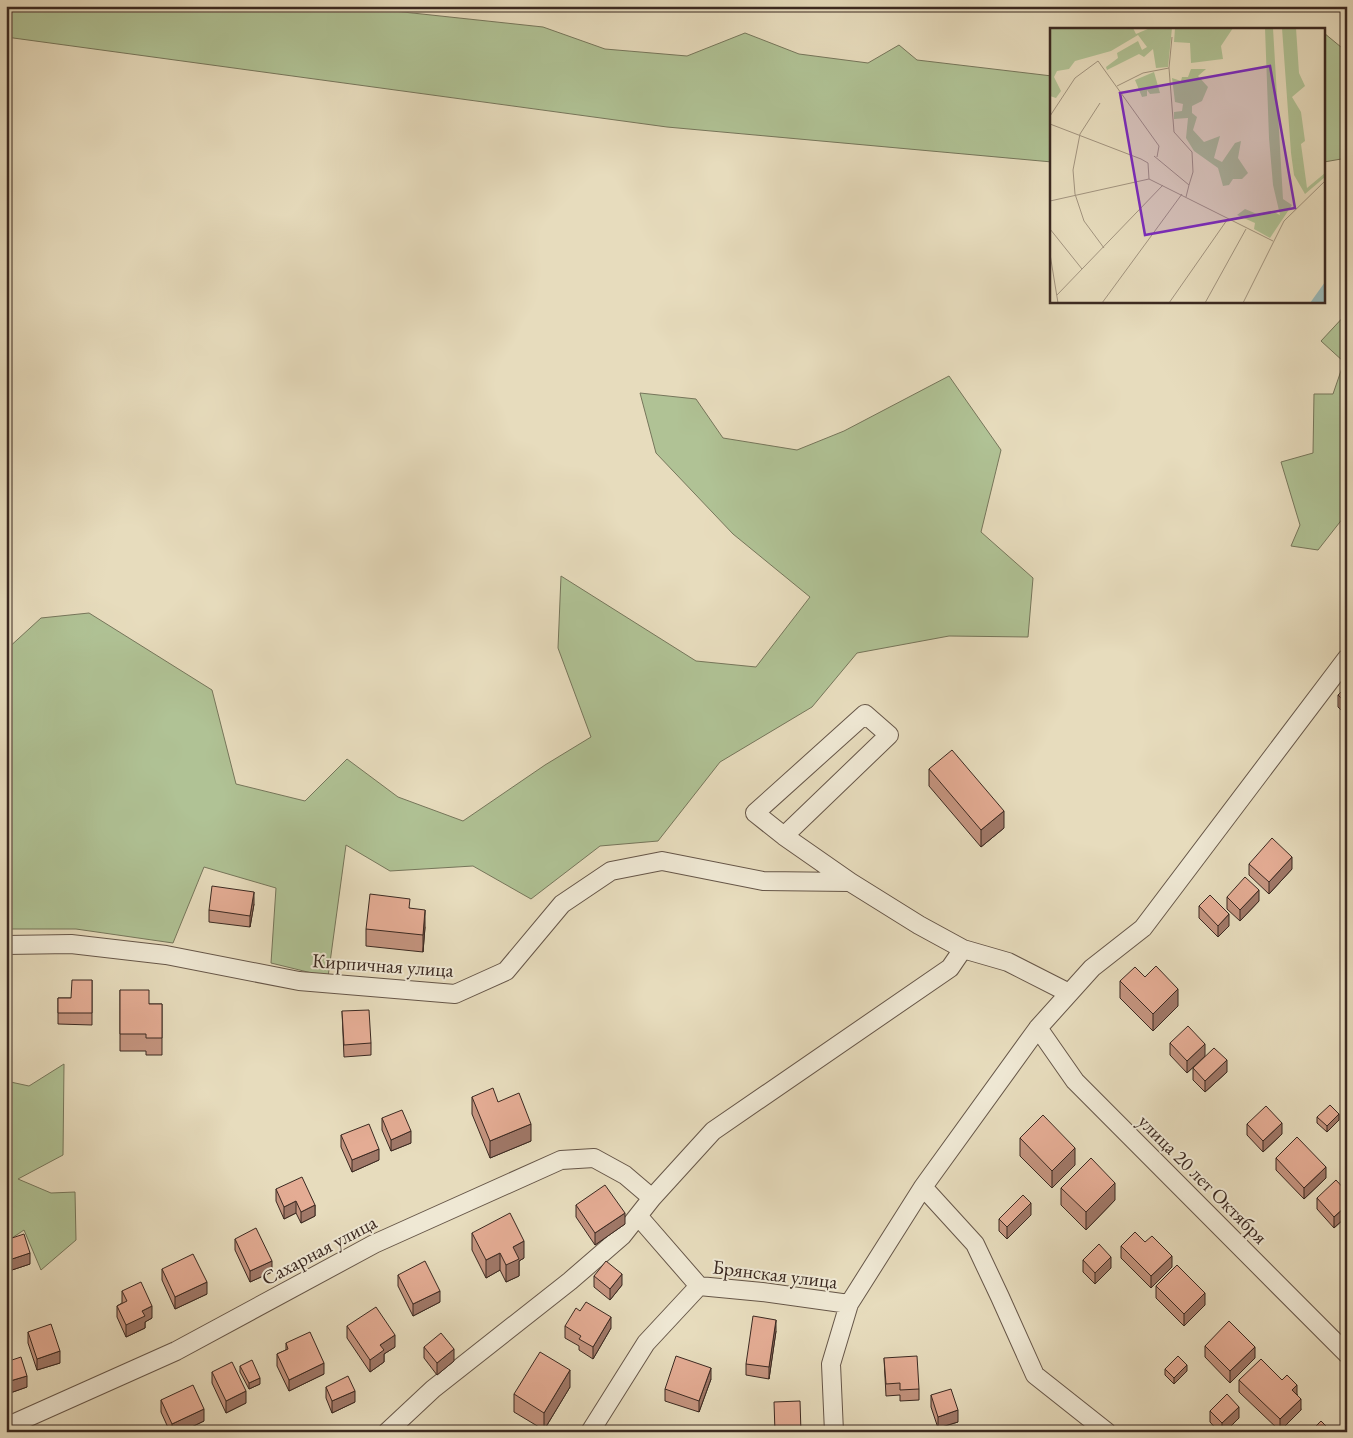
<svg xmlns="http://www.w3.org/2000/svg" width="1353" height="1438" viewBox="0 0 1353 1438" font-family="'EB Garamond',serif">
<rect width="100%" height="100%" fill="#e7dcbd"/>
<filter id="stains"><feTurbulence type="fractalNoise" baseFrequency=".004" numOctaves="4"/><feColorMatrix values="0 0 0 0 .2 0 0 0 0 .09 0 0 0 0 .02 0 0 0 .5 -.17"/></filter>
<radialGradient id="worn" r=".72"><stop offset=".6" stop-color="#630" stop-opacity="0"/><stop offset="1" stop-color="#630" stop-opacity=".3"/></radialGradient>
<path fill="#b0c295" stroke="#76765b" d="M6,6H347L543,27L605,49L687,56L745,33L799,54L868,63L899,45L917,60L1052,76V162L667,127L6,37Z
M1324,33L1347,52V158L1324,162Z
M1347,313V513L1318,550L1291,546L1300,525L1281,462L1313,453L1314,394H1333L1344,362L1321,341Z
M949,376L1001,450L981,532L1033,578L1028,637L949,636L857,653L812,707L720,762L658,841L600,846L531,899L473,866L390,871L346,845L328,977L271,963L276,888L204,867L173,943L76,929H6V650L41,618L89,613L212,690L236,784L305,801L347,759L398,797L463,821L545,765L591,737L558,648L561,576L696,661L756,667L810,597L733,534L656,453L640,393L696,399L723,438L797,450L844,431Z
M64,1064L63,1155L18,1179L51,1193L75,1192L76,1240L41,1270L24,1230L6,1242V1081L29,1086Z"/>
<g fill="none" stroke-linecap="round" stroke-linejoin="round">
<g stroke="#665648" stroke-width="20">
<path id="minor" d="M784,836L889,735L865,714L755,813L784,836L850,882
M6,945L71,944L166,955L299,981L455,994L506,971L562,904L611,871L662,861L763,881L850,882L919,925L963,949
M1038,1028L1075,1081L1347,1354
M923,1187L975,1244L1000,1297L1035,1375L1107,1432
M639,1217L699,1286
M6,1427L176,1351L374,1244L561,1160L594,1158L625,1175L652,1198
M387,1432L433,1389L570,1281L622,1236L652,1198L713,1131L950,968L963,949L1008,962L1069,993
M590,1432L646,1343L699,1286L762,1292L849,1304
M834,1432L831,1364L849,1304L923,1187L1038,1028L1092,968L1143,928L1347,658"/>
</g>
<use href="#minor" stroke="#efe8d4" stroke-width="18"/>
</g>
<path fill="#c4947f" stroke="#3b2921" d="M1347,686V712L1345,714L1338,707V695Z
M929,769L1004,828L981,847L929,786Z
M1249,864L1292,869L1269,894L1249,875Z
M1227,897L1259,901L1240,921L1227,909Z
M254,904L250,927L209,922V910Z
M1199,906L1229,926L1218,937L1199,918Z
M410,908L425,927L423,952L366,946V929Z
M1145,977L1178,1006L1153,1031L1120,998V981Z
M92,980V1025L58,1024V998H71Z
M120,990L149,1004H162V1055H146V1051H120Z
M342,1011L371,1043V1055L344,1057Z
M1170,1043L1205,1056L1187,1073L1170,1055Z
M1193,1068L1227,1072L1205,1092L1193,1080Z
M472,1097L498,1102L531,1141L490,1158L472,1114Z
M1317,1117L1339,1120L1327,1132L1317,1123Z
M382,1118L411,1143L391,1151L382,1130Z
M1247,1124L1282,1134L1263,1152L1247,1135Z
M341,1135L379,1160L352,1172L341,1147Z
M1020,1138L1075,1165L1052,1188L1020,1156Z
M1276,1158L1326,1178L1304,1199L1276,1170Z
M1347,1180V1216L1334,1228L1317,1209V1198L1343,1188V1183Z
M1061,1188L1115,1200L1086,1230L1061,1205Z
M276,1189L315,1205V1216L301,1223L296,1213L284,1219L276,1201Z
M576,1205L625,1224L595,1245L576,1217Z
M1031,1215L1007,1239L999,1231V1219Z
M472,1233L524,1258L519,1261V1276L506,1282L500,1270L486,1278L472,1250Z
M235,1239L272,1272L250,1282L235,1250Z
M6,1240L30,1264L9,1271L6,1264Z
M1145,1242L1172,1267L1151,1288L1121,1258V1246Z
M1083,1260L1111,1268L1095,1284L1083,1272Z
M162,1269L207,1294L175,1309L162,1280Z
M398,1275L440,1302L413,1316L398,1286Z
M594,1276L622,1285L610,1300L594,1287Z
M1156,1286L1205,1305L1184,1326L1156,1298Z
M122,1291L152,1318L145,1322V1328L126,1337L117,1317V1306L122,1303Z
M580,1311L611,1328L593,1359L579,1350V1346L565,1338V1326Z
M347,1326L395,1347L384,1354V1362L370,1372L347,1338Z
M776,1331L769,1379L746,1375V1364Z
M28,1332L60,1363L37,1370L28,1343Z
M286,1343L324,1374L289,1391L277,1366V1354L286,1350Z
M1205,1346L1255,1358L1230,1383L1205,1357Z
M424,1347L454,1361L437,1375L424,1358Z
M884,1358L919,1389V1400L900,1401V1395L886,1396Z
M6,1362L27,1387L10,1393L6,1380Z
M240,1366L260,1384L249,1389L240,1372Z
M1165,1369L1187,1371L1174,1384L1165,1375Z
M212,1372L246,1403L226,1413L212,1383Z
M711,1379L699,1412L665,1401V1389Z
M1239,1380L1297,1394L1301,1410L1280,1431L1239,1392Z
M326,1387L355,1402L332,1413L326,1398Z
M570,1387L544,1430L514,1412V1394Z
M931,1395L958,1422L938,1428L931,1407Z
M161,1400L204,1421L181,1432H170L161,1412Z
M1210,1411L1239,1418L1225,1432H1219L1210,1422Z"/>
<path fill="#a07868" stroke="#3b2921" d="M1347,701V712L1345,714V702Z
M1004,811V828L981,847V830Z
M1292,857V869L1269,894V882Z
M1259,890V901L1240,921V910Z
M254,892V904L250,927V916Z
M425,910V927L423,952V935Z
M1229,914V926L1218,937V926Z
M1178,989V1006L1153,1031V1014Z
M1205,1044V1056L1187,1073V1061Z
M1227,1060V1072L1205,1092V1081Z
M1339,1114V1120L1327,1132V1126Z
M1282,1123V1134L1263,1152V1141Z
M531,1124V1141L490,1158V1141Z
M411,1131V1143L391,1151V1140Z
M1075,1148V1165L1052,1188V1171Z
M379,1149V1160L352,1172V1160Z
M1326,1167V1178L1304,1199V1188Z
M1115,1183V1200L1086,1230V1212Z
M296,1201V1213L284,1219V1207Z
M1031,1203V1215L1007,1239V1227Z
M315,1205V1216L301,1223V1212Z
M1347,1205V1216L1334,1228V1217Z
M625,1213V1224L595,1245V1233Z
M524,1241V1258L519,1261V1276L506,1282V1265L513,1247Z
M30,1253V1264L9,1271V1260Z
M500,1253V1270L486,1278V1260Z
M1172,1256V1267L1151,1288V1276Z
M1111,1257V1268L1095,1284V1273Z
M272,1261V1272L250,1282V1271Z
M622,1274V1285L610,1300V1289Z
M207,1282V1294L175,1309V1297Z
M440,1291V1302L413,1316V1304Z
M1205,1293V1305L1184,1326V1314Z
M152,1306V1318L145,1322V1328L126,1337V1325L142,1311Z
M611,1317V1328L593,1359V1347Z
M776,1320V1331L769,1379V1367Z
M395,1335V1347L384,1354V1362L370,1372V1360L380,1345Z
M1255,1347V1358L1230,1383V1371Z
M454,1349V1361L437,1375V1363Z
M60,1351V1363L37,1370V1359Z
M324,1363V1374L289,1391V1380Z
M1187,1365V1371L1174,1384V1378Z
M711,1368V1379L699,1412V1401Z
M570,1370V1387L544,1430V1413Z
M27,1376V1387L10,1393V1381Z
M260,1378V1384L249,1389V1383Z
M1297,1385V1397L1292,1390Z
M246,1391V1403L226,1413V1401Z
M355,1391V1402L332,1413V1401Z
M1301,1399V1410L1280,1431V1419Z
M1239,1407V1418L1225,1432H1222V1423Z
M204,1409V1421L181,1432H172V1424Z
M958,1410V1422L938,1428V1417Z"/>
<path fill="#e4ac94" stroke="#3b2921" d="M1347,686V701L1345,702L1338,695Z
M952,750L1004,811L981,830L929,769Z
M1272,838L1292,857L1269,882L1249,864Z
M1245,877L1259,890L1240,910L1227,897Z
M212,886L254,892L250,916L209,910Z
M370,894L410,899L409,908L425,910L423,935L366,929Z
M1210,895L1229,914L1218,926L1199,906Z
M1156,966L1178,989L1153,1014L1120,981L1135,967L1145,977Z
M72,980H92V1013H58V998H71Z
M120,990H149V1004H162V1038H146V1034H120Z
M369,1010L371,1043L344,1045L342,1011Z
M1188,1026L1205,1044L1187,1061L1170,1043Z
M1214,1048L1227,1060L1205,1081L1193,1068Z
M493,1088L498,1102L519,1093L531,1124L490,1141L472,1097Z
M1330,1105L1339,1114L1327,1126L1317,1117Z
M1266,1106L1282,1123L1263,1141L1247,1124Z
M402,1110L411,1131L391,1140L382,1118Z
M1043,1115L1075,1148L1052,1171L1020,1138Z
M369,1124L379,1149L352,1160L341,1135Z
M1297,1137L1326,1167L1304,1188L1276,1158Z
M1091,1158L1115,1183L1086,1212L1061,1188Z
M302,1177L315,1205L301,1212L296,1201L284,1207L276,1189Z
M1336,1180L1347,1192V1205L1334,1217L1317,1198Z
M1347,1180V1186L1343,1183Z
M605,1185L625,1213L595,1233L576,1205Z
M1023,1195L1031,1203L1007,1227L999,1219Z
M510,1213L524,1241L513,1247L519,1259L506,1265L500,1253L486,1260L472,1233Z
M256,1228L272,1261L250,1271L235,1239Z
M1135,1232L1145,1242L1152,1236L1172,1256L1151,1276L1121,1246Z
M24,1234L30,1253L9,1260L6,1252V1240Z
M1099,1244L1111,1257L1095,1273L1083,1260Z
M193,1254L207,1282L175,1297L162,1269Z
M425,1261L440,1291L413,1304L398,1275Z
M606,1261L622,1274L610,1289L594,1276Z
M1177,1265L1205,1293L1184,1314L1156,1286Z
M141,1282L152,1306L142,1311L145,1316L126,1325L117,1306L127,1301L122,1291Z
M586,1302L611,1317L593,1347L579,1339L581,1336L565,1326L576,1308L580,1311Z
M376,1307L395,1335L380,1345L384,1350L370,1360L347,1326Z
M753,1316L776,1320L769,1367L746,1364Z
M1229,1321L1255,1347L1230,1371L1205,1346Z
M51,1324L60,1351L37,1359L28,1332Z
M310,1332L324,1363L289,1380L277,1354L288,1349L286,1343Z
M441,1333L454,1349L437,1363L424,1347Z
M540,1352L570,1370L544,1413L514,1394Z
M676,1356L711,1368L699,1401L665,1389Z
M917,1356L919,1389L900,1390V1383L886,1384L884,1358Z
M1178,1356L1187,1365L1174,1378L1165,1369Z
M21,1357L27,1376L10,1381L6,1369V1362Z
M1261,1359L1282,1380L1287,1375L1297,1385L1292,1390L1301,1399L1280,1419L1239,1380Z
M252,1360L260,1378L249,1383L240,1366Z
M232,1362L246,1391L226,1401L212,1372Z
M348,1376L355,1391L332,1401L326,1387Z
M193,1385L204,1409L172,1424L161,1400Z
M951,1389L958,1410L938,1417L931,1395Z
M1227,1394L1239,1407L1222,1423L1210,1411Z
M800,1401L801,1432H775L774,1402Z
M1321,1421L1332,1432H1310Z
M629,1428L635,1432H627Z"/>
<g text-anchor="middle" stroke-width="4" stroke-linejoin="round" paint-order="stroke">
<g font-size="20" fill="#3b2921" stroke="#efe8d4">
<text transform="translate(383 965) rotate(4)" y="7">Кирпичная улица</text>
<text transform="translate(1203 1179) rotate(45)" y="7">улица 20 лет Октября</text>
<text transform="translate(319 1250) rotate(-28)" y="7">Сахарная улица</text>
<text transform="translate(775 1274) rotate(7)" y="7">Брянская улица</text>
</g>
</g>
<g transform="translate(1050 28)">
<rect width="275" height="275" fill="#e7dcbd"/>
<path d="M0,0H83L86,6L100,0H122L118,39L106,40L103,21L94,29L89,26L57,42L56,39L68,30L67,25L88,13L92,22L97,19L88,7L61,23L25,33L19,41L7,43L4,49L11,63L6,70L0,68ZM125,0H183L171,18L173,31L141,35L140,15L124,14ZM215,0H223L233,171L242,177L220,210L204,201L205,195L187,187L195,181L207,186L222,183L230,187L223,157L219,110ZM232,0H246L249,45L255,58L242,69L251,84L255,113L251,116L257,160L275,145V149L255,166L244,147L241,125ZM141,41H156L148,48L158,59L152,73L142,78V85L147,89L143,102L154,114L170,108L164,130L172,134L185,115L191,113L188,130L198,145L192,151H183L179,157L173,158L168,140L144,123L136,110L138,90L124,91V84L132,83L133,76L125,74L122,50L131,53L132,49H138ZM104,44L110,65L100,66L97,62V68L92,69L85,52Z" fill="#b0c295"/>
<path d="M275,254V275H260Z" fill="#9ab9b9"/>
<path fill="none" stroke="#a2947f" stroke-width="1" d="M122,9L119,40L124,104L142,124L143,144L139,157M67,58L93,45L119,40M50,75L30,106L23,142L25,166L34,193L54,220M0,88L25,50L48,33L109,118L107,129M0,96L91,131L98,135L99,151M104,128L139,157L136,169M0,173L99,151L223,213M0,201L32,241M0,226L8,275M7,267L113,157M52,275L132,166M119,275L177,192M155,275L196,201M193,275L234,193L275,153"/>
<path fill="#7b2cbf" fill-opacity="0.15" stroke="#7b2cbf" stroke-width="2.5" d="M220,38L245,180L95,207L70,65Z"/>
<rect width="275" height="275" fill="none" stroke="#3b2921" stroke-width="2.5"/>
</g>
<rect width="1353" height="1438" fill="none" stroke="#e7dcbd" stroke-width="25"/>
<rect x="8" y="8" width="1338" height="1423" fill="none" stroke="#3b2921" stroke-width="2.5"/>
<rect x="12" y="12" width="1328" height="1413" fill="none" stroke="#3b2921"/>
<rect width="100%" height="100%" filter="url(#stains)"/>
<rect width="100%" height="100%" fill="url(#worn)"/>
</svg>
